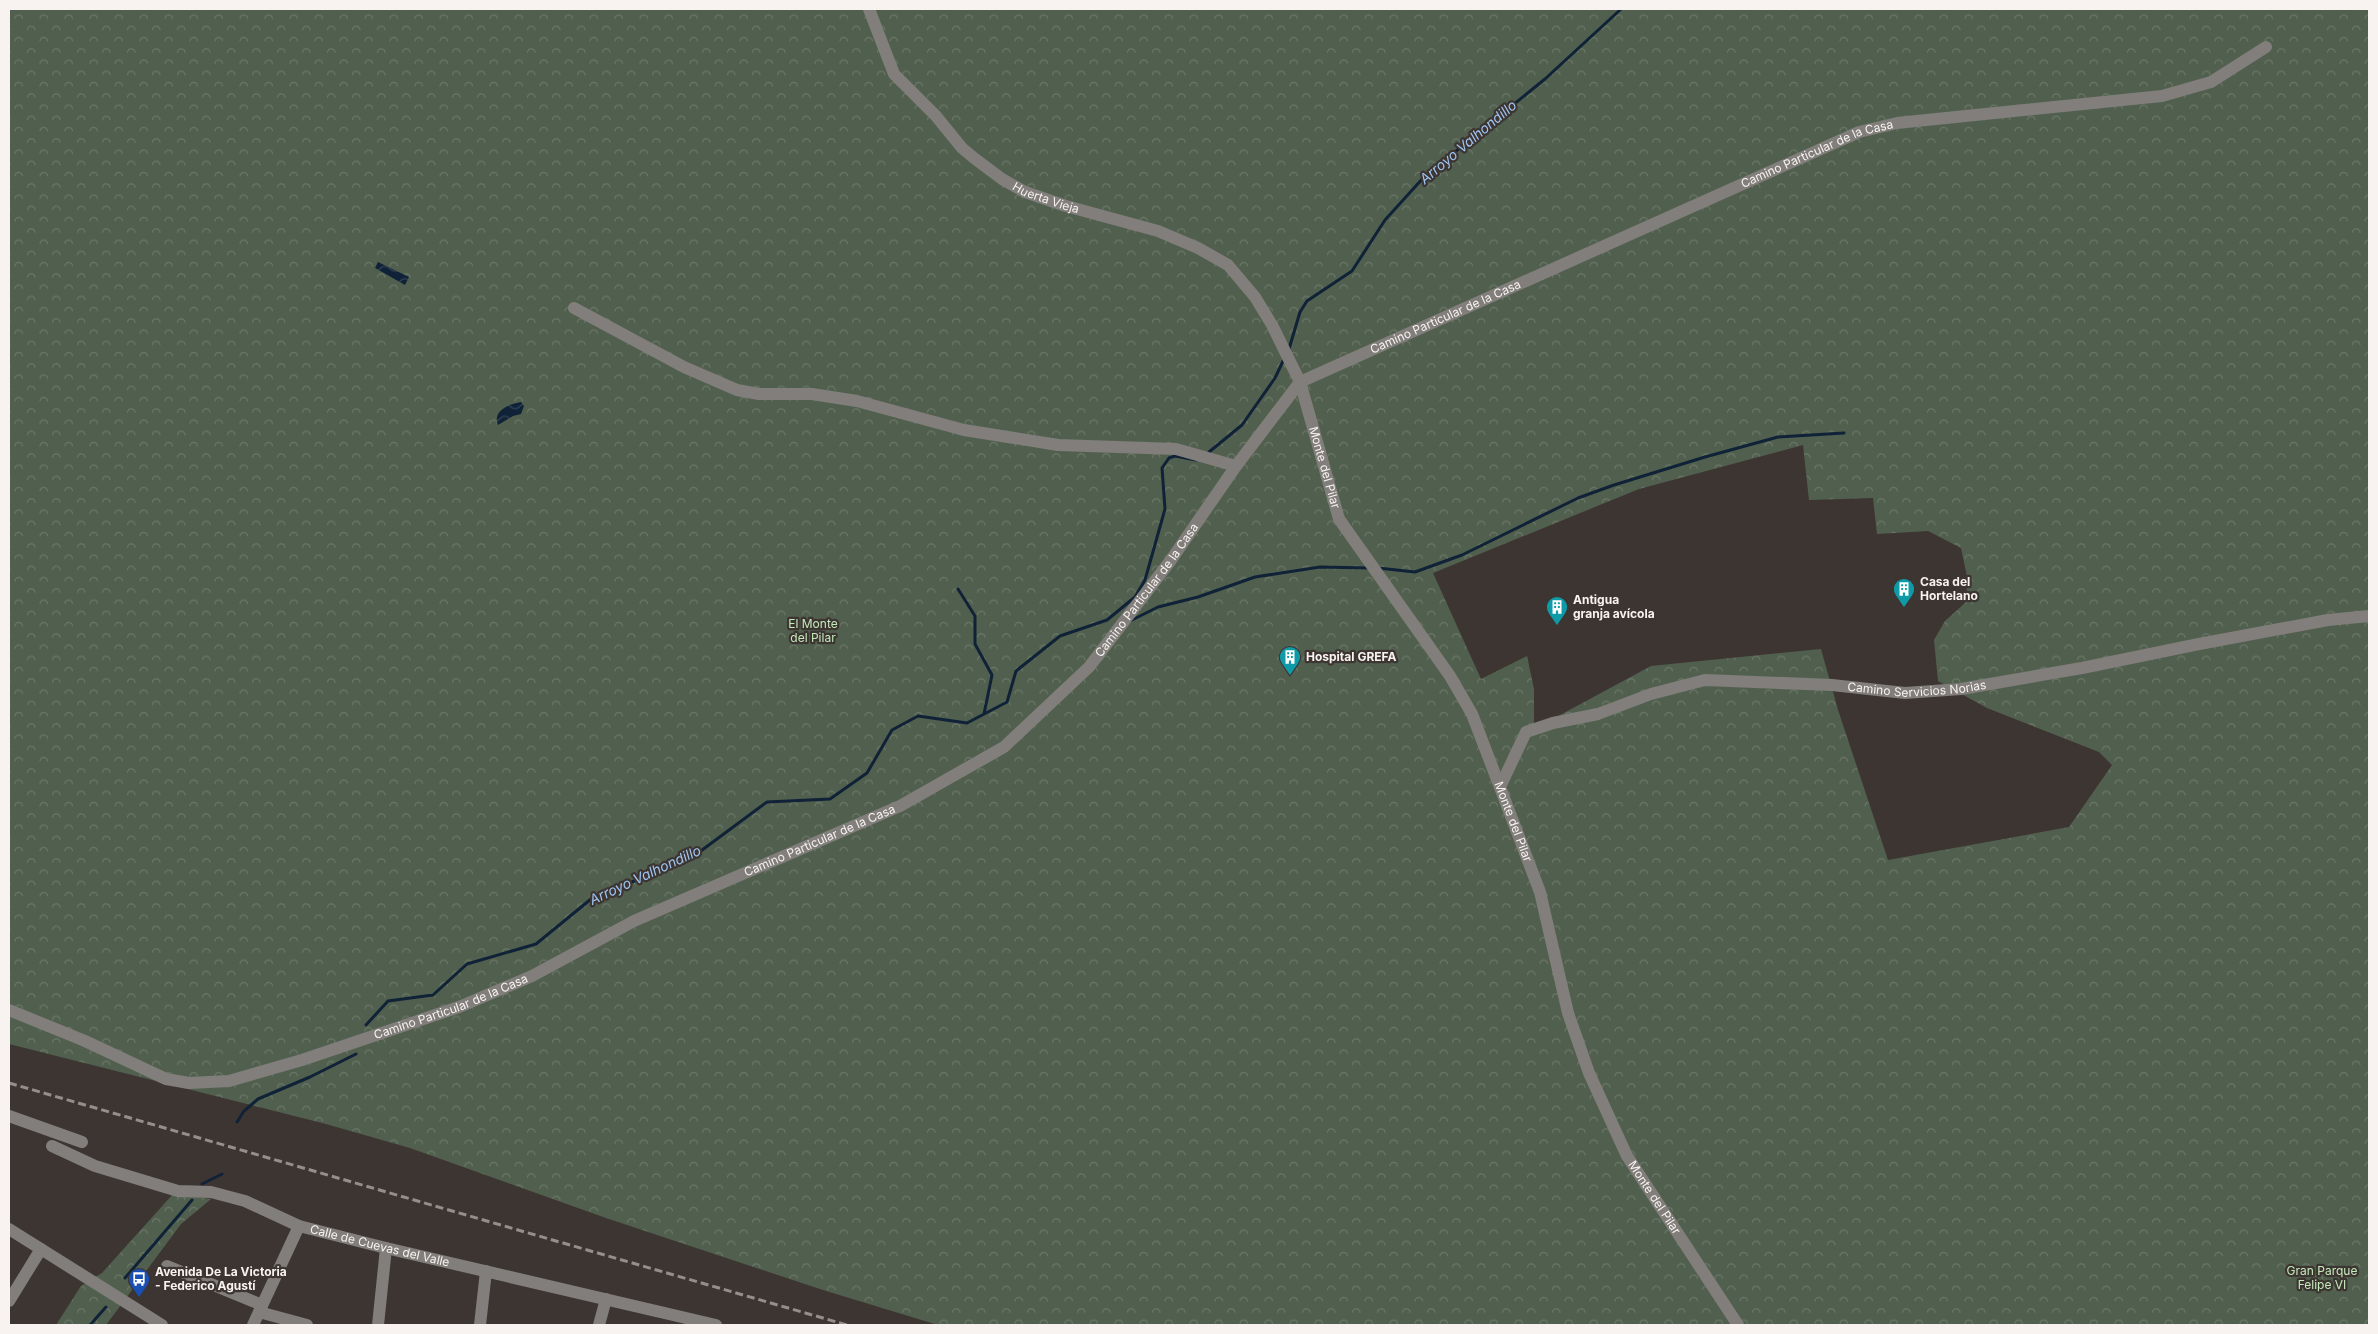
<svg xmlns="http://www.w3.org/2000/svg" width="2378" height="1334" viewBox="0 0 2378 1334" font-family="Inter,sans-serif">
<defs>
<pattern id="forest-crowns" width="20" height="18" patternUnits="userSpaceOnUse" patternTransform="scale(1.25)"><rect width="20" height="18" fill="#51604e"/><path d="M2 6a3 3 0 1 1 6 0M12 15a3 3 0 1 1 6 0" fill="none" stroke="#6b7768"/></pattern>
<pattern id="water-waves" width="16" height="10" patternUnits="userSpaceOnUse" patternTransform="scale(1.25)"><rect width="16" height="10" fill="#102237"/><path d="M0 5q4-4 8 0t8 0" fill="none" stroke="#344354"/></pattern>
</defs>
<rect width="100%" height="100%" fill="#3d3532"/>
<path fill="url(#forest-crowns)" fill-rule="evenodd" d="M9,9H2369V1325H938L823,1290L606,1218L410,1148L326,1124L9,1044ZM1803,445L1809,500L1873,498L1877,534L1928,531L1961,548L1968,581L1965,603L1945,621L1934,640L1938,681L1987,708L2099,752L2112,765L2069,827L1888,860L1838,710L1821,649L1651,666L1549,721L1534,726V689L1527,656L1481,679L1433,573L1639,489Z
M174,1193L211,1199L181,1224L106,1325H56L81,1286L102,1273Z"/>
<path fill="url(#water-waves)" d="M378,262L409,277L405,285L375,268Z
M521,402L524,406L521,414L513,416L498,425C492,411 509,404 521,402Z"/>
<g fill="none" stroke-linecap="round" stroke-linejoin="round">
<path stroke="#102237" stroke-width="3" d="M1289,349L1300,312L1307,301L1352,271L1385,220L1424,177L1545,79L1621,9
M1209,452L1242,425L1275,378L1284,359
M1378,568L1415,572L1462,555L1578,498L1614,485L1705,457L1778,437L1844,433
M958,589L975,616V644L992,675L984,714
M1130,621L1158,607L1198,597L1255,577L1320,567L1369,568
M366,1025L388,1001L433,995L467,964L536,944L591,899L694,856L767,802L830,799L867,773L892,730L918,716L967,723L1007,702L1016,671L1060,636L1107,620L1135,597L1145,580L1165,509L1162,468L1169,458L1175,456L1196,460
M237,1122L244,1111L258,1099L310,1077L356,1054
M202,1184L222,1174
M125,1278L192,1200
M90,1325L106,1307"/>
<g stroke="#817e7b" stroke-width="12">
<path id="s1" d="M869,9L894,74L936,116L962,148L974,158L1002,179L1025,192L1066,206L1158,231L1198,248L1228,265L1255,297L1272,325L1300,382L1339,519L1450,676L1472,714L1540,892L1568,1013L1589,1073L1627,1156L1738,1325"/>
<path d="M574,308L684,367L737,390L759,394H812L857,401L964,430L1058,445L1176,449L1236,466"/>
<path id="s2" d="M1500,787L1526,732L1553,723L1598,714L1651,694L1705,680L1832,685L1905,693L1961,689L2082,668L2199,644L2328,620L2369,616"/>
<path id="s3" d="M9,1010L85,1041L166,1079L189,1083L229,1081L302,1060L459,1007L532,976L634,921L900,806L1004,747L1089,667L1171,560L1236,466L1300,382L1859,132L1897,123L2162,96L2211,82L2266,47"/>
<path d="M9,1116L82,1142"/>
<path id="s4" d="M52,1146L95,1166L178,1191L211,1192L245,1201L299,1226L386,1248L716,1325"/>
<path d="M9,1229L162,1325"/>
<path d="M167,1266L262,1305"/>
<path d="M9,1301L41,1249"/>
<path d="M259,1312L307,1325"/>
<path d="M253,1325L299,1226"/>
<path d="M378,1325L386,1248"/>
<path d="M480,1325L486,1271"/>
<path d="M599,1325L606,1299"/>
</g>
<path stroke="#958e8b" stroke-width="3" stroke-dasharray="8 4" stroke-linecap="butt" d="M9,1083L847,1325"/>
</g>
<defs>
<g id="building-pin" transform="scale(1.125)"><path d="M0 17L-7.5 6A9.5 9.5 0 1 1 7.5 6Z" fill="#0f9aa8" stroke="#3d3532"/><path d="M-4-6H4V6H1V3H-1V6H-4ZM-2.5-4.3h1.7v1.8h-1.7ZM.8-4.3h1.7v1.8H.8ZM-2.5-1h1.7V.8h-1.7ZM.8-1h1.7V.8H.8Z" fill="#fff"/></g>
<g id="bus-pin" transform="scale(1.125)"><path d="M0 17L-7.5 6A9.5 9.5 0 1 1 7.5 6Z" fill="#1a4fb4" stroke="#3d3532"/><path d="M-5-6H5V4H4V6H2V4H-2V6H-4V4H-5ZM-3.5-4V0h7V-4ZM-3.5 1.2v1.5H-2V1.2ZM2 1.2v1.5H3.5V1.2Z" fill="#fff"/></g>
</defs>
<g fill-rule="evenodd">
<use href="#building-pin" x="1904" y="589"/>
<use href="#building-pin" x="1557" y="607"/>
<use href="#building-pin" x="1290" y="657"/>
<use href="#bus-pin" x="139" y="1279"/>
</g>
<g text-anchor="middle" stroke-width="4.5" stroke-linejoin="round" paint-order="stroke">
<g font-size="12" fill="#f8f3f0" stroke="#3d3532">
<text dy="4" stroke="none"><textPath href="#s3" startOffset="2118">Camino Particular de la Casa</textPath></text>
<text dy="4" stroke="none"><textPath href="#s1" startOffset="269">Huerta Vieja</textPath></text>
<text dy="4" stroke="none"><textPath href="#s3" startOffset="1712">Camino Particular de la Casa</textPath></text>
<text dy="4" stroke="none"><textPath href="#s1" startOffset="691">Monte del Pilar</textPath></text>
<text dy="4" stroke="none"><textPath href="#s3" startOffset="1294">Camino Particular de la Casa</textPath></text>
<text dy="4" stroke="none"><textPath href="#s2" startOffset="460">Camino Servicios Norias</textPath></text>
<text dy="4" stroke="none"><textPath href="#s1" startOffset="1096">Monte del Pilar</textPath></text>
<text dy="4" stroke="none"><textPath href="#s3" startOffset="874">Camino Particular de la Casa</textPath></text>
<text dy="4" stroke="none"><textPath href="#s3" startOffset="469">Camino Particular de la Casa</textPath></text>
<text dy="4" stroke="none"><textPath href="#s1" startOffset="1500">Monte del Pilar</textPath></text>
<text dy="4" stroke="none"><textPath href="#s4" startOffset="345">Calle de Cuevas del Valle</textPath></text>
</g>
<g font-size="12" font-weight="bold" fill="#f8f3f0" stroke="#3d3532" text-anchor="start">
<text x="1920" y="586">Casa del<tspan x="1920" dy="14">Hortelano</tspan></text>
<text x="1573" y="604">Antigua<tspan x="1573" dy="14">granja avícola</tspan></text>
<text x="1306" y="661">Hospital GREFA</text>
<text x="155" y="1276">Avenida De La Victoria<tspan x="155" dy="14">- Federico Agustí</tspan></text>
</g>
<g font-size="12" fill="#c3eaba" stroke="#3d3532">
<text x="813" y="628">El Monte<tspan x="813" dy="14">del Pilar</tspan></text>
<text x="2322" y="1275">Gran Parque<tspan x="2322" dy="14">Felipe VI</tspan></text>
</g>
<g font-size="14" font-style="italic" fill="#9fc5f3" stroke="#3d3532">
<text transform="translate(1468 142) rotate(-40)" y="5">Arroyo Valhondillo</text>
<text transform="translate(645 875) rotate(-25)" y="5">Arroyo Valhondillo</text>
</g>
</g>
<rect width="2378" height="1334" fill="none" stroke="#f8f3f0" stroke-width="20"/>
</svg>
